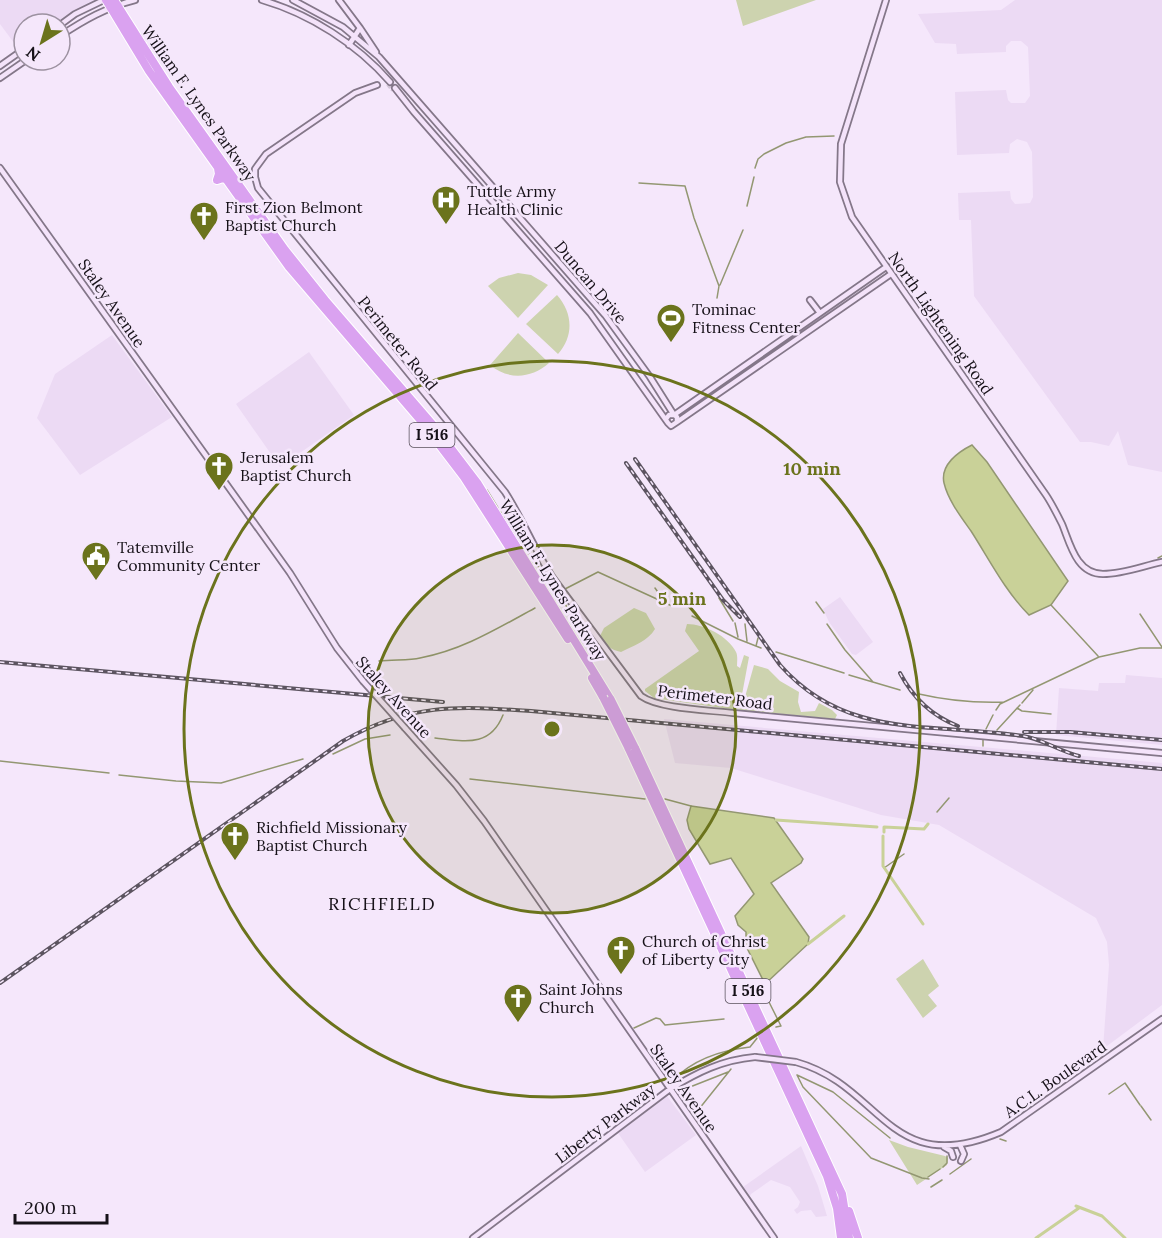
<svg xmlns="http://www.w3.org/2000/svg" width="1162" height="1238" viewBox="0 0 1162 1238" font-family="Lora,serif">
<rect width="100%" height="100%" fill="#f5e7fb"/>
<path fill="#ecdaf4" d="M0,0H96L82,7L58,24H24V48L20,51L0,24Z
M1015,0H1162V472L1128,465L1118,431L1109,446L1091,442H1080L974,296L971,220H959L958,193L1010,191L1011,199L1015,204L1030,203L1033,197L1032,152L1027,142L1017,139L1010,144L1009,153L957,155L955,92L1006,90L1008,100L1011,103H1025L1030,96L1028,47L1021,41H1011L1006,46V52L957,54L956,44L935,43L918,14L1001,10Z
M112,335L172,417L80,475L37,418L55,374Z
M309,352L354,415L280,467L236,404Z
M840,597L873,642L856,655L852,654L829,622L823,609Z
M1126,675L1162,678V745L1056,735L1059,688L1098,691L1099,683H1125Z
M664,719L1162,763V1005L1103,1049L1109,965L1107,942L1096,918L939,825L881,815L731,768L675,763Z
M667,1096L696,1135L645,1172L618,1133Z
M801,1146L818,1186L827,1216L816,1217L811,1210L801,1211L797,1214L794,1210L798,1207L800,1202L790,1187L771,1180L751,1194L750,1196L743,1187Z"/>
<path fill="#cdd3af" d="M736,0H816L743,26Z
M518,273L531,275L548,285L518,318L488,286L499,278Z
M557,295C573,313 574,336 558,354L526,324Z
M518,333L549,363C531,379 508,380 490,365Z
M634,608L646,613L655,629C648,641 633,646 621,652C611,650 605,645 600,636L604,628Z
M687,624C704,624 728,636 736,652C738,656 737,662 737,666L740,668L744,655L749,657L741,700L745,697L754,665L768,669L780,681L799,692L798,702L801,712L815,711L819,703L832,710L837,715L835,719L730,709L654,698L645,691V689L699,651L685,631Z
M923,959L939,986L928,995L937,1006L923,1018L896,979Z
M889,1140L908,1147L945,1156L948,1158L947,1165L917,1185Z"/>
<path fill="#c9d198" stroke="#939772" stroke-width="1.5" d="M972,445L987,462L1068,581L1051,605L1029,615C1005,591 989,559 971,531C961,517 948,500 944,483C940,465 958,452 972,445Z
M691,806L774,818L803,859L801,863L771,883L809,937L808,944L765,984L746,946V932L738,925L735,916L754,894L731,858L710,864L689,829L687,820Z"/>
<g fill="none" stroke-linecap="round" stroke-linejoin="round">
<path stroke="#939772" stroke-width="1.5" d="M755,168L758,159L764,154L786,143L806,137L834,136
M639,183L685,186L694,218L719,286L717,298
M747,206L754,177
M720,285L743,230
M487,490L508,524
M513,531L584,631
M1158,558L1162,556
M655,588L665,602
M565,589L598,572L672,606
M719,598L733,621
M816,602L824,613
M1051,605L1098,656
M1140,614L1162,647
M692,616L738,639L761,648
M735,623L738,637
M745,624L747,641
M827,624L845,650L873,682
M756,646L758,638
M776,652L844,673
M379,661C392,659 409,661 420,658C463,650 498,628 535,608
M849,675L900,690
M919,694C949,701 973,703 1004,702
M1022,703L1033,690
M1017,708L1022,711L1051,714
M996,710L1000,704L1099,657L1140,648H1162
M986,729L993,715
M997,730L1020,705
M435,738C464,741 490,748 503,715
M983,740V746
M333,754L365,739L390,735
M0,761L109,773
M119,775L176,781L221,783L303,759
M470,779L645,799
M665,799L691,806
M937,812L949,798
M884,868L904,854
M765,984L766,996L781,1026L776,1027
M634,1028L656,1018L660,1019L665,1025L724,1019
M797,1075L803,1087L871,1158L922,1178L929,1179
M797,1075L833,1092L890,1138
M673,1080C694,1059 722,1050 750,1047L758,1037
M690,1087L728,1072
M1109,1094L1125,1083L1140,1105
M648,1102L664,1091
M1141,1106L1151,1120
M693,1114H695L731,1069
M1000,1139L1006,1141
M943,1167L947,1163V1156
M950,1174L971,1159
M928,1177L940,1169
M931,1187L942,1180"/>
<path stroke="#c9d198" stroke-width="3" d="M776,820L877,827
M884,832V827L924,829L928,824
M883,836V866L923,924
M808,944L844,916
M1076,1206L1102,1216L1125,1238
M1036,1238L1079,1208"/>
<path stroke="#d4c7d9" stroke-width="4.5" stroke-dasharray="4.5 2" stroke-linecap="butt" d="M388,84L393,90"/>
<g stroke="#847789" stroke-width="8">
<path id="secondary" d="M262,0C310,14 357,44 390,82
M293,0L343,27L379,57L605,315L650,377L674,415
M339,0L360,28L349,45
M886,0L841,144L840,182L852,217L1046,495C1052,504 1057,514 1062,524C1070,543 1076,574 1103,574C1123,574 1143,566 1162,562
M60,25L75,14L104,0
M360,28L376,52
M60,36C84,20 107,7 135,0
M0,66L24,49
M0,78L26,60
M377,85L355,93L266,154L255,169V177L258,188L505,492C523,520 535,551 553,578L641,696C659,709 709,710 733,713L1162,753
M395,88L414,112L590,313L668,423L671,426L677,422V417L674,415H669L666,419
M0,168L290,573L337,648L363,681
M810,300L820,313
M674,415L886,267
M677,422L891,274
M405,728L456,785L484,821L774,1238
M796,1062C883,1086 888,1180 1001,1132L1162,1019
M960,1145L964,1154L961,1161
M944,1147L951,1151L953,1157
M473,1238L670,1089C698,1072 722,1060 755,1057"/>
</g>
<g stroke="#fff" stroke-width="10">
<path id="highway" d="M106,0L149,71L289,267L422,422L464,477L568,639
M114,0L169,87L285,250L325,300L433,425L478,484L611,700
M218,168L219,174L217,180L223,178L229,181
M592,678L603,697
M628,747L827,1176L837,1208L841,1238
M635,748L842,1194L849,1238
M849,1211L858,1238"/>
</g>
<use href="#secondary" stroke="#f4e3fa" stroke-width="4.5"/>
<use href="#highway" stroke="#daa2f0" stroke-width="8"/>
<g stroke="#5c5460" stroke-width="4">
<path id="rail" d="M635,459L780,665C847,741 933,722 1023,736C1042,739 1059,751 1079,756
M626,463L723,600L740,617
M0,662L443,702
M900,673C913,698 932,716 958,726
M1024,732H1070L1162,740
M0,983L343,741C409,703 457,706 531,711L1162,769"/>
</g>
<use href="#rail" stroke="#f5e7fb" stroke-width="1.5" stroke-dasharray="4.5" stroke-linecap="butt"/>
<g stroke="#847789" stroke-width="8" stroke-linecap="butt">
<path id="secondary-bridge" d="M363,681L405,728
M755,1057L796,1062"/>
</g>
<g stroke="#fff" stroke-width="10" stroke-linecap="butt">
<path id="highway-bridge" d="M603,697L628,747
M611,700L635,748"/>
</g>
<use href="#secondary-bridge" stroke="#f4e3fa" stroke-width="4.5"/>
<use href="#highway-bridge" stroke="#daa2f0" stroke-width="8"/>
</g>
<circle cx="552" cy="729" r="184" fill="#6b731c" fill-opacity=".12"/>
<g fill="none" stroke="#6b731c" stroke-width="3">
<circle cx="552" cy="729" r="184"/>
<circle cx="552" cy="729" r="368"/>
</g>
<defs>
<g id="hospital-pin" transform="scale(1.5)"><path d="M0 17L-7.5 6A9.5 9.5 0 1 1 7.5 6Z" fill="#6b731c" stroke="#f5e7fb"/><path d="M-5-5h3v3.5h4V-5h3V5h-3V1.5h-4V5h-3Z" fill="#fff"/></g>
<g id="church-pin" transform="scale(1.5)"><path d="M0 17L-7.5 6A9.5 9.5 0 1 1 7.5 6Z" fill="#6b731c" stroke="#f5e7fb"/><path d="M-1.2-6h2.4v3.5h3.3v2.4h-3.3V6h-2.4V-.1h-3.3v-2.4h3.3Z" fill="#fff"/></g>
<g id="stadium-pin" transform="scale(1.5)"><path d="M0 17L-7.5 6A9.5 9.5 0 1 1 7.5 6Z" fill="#6b731c" stroke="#f5e7fb"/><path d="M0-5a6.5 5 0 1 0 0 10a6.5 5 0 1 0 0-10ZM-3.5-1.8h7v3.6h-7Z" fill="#fff"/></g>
<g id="civic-pin" transform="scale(1.5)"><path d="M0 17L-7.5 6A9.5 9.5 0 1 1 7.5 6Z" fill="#6b731c" stroke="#f5e7fb"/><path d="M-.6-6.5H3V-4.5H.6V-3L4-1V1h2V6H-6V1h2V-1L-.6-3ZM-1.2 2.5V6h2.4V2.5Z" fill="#fff"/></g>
</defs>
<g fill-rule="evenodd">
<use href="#hospital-pin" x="446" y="200"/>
<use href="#church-pin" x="204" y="216"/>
<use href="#stadium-pin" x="671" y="318"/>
<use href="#church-pin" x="219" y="466"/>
<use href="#civic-pin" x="96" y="556"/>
<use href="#church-pin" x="235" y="836"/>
<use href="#church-pin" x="621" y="950"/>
<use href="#church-pin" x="518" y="998"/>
</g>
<g text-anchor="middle" stroke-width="5" stroke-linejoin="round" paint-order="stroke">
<g fill="#f5e7fb" stroke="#59515c" stroke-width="1.5">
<rect x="409.5" y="423" width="45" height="24" rx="4.5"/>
<rect x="725.5" y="979" width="45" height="24" rx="4.5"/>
</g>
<g font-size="15" font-weight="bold" fill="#161118">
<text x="432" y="440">I 516</text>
<text x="748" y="996">I 516</text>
</g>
<g font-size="16" fill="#161118" stroke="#f5e7fb">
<text transform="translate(199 103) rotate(55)" y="6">William F. Lynes Parkway</text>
<text transform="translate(591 282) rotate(50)" y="6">Duncan Drive</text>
<text transform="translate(112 303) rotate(55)" y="6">Staley Avenue</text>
<text transform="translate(941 323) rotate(55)" y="6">North Lightening Road</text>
<text transform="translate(398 343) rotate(51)" y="6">Perimeter Road</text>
<text transform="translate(553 580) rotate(58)" y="6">William F. Lynes Parkway</text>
<text transform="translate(394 697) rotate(48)" y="6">Staley Avenue</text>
<text transform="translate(715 697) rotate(7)" y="6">Perimeter Road</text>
<text transform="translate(1055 1079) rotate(-35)" y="6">A.C.L. Boulevard</text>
<text transform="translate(684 1088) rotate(55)" y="6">Staley Avenue</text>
<text transform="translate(605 1123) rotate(-37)" y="6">Liberty Parkway</text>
</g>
<g font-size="16" fill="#161118" stroke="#f5e7fb" text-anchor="start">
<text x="467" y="197">Tuttle Army<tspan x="467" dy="18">Health Clinic</tspan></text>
<text x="225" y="213">First Zion Belmont<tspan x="225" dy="18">Baptist Church</tspan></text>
<text x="692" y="315">Tominac<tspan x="692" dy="18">Fitness Center</tspan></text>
<text x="240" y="463">Jerusalem<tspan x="240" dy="18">Baptist Church</tspan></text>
<text x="117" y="553">Tatemville<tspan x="117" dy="18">Community Center</tspan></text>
<text x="256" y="833">Richfield Missionary<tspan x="256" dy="18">Baptist Church</tspan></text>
<text x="642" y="947">Church of Christ<tspan x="642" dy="18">of Liberty City</tspan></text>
<text x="539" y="995">Saint Johns<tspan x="539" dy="18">Church</tspan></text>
</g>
<g font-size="18" letter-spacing="1.5" fill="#161118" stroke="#f5e7fb">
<text x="382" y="910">RICHFIELD</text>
</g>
</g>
<circle cx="552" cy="729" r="9" fill="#6b731c" stroke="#f5e7fb" stroke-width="3"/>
<g font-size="18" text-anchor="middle" font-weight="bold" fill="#6b731c" stroke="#f5e7fb" stroke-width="5" stroke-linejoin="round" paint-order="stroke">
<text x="812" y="475">10 min</text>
<text x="682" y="605">5 min</text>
</g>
<g transform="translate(42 42) rotate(217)"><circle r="28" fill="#f5e7fb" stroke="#9c91a0" stroke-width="1.5"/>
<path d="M0-4.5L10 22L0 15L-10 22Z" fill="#6b731c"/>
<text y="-9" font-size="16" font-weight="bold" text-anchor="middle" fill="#161118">N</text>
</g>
<path d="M15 1214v9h92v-9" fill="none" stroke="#161118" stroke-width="3"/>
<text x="24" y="1214" font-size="18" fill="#161118" stroke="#f5e7fb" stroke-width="4.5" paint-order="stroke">200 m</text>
</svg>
